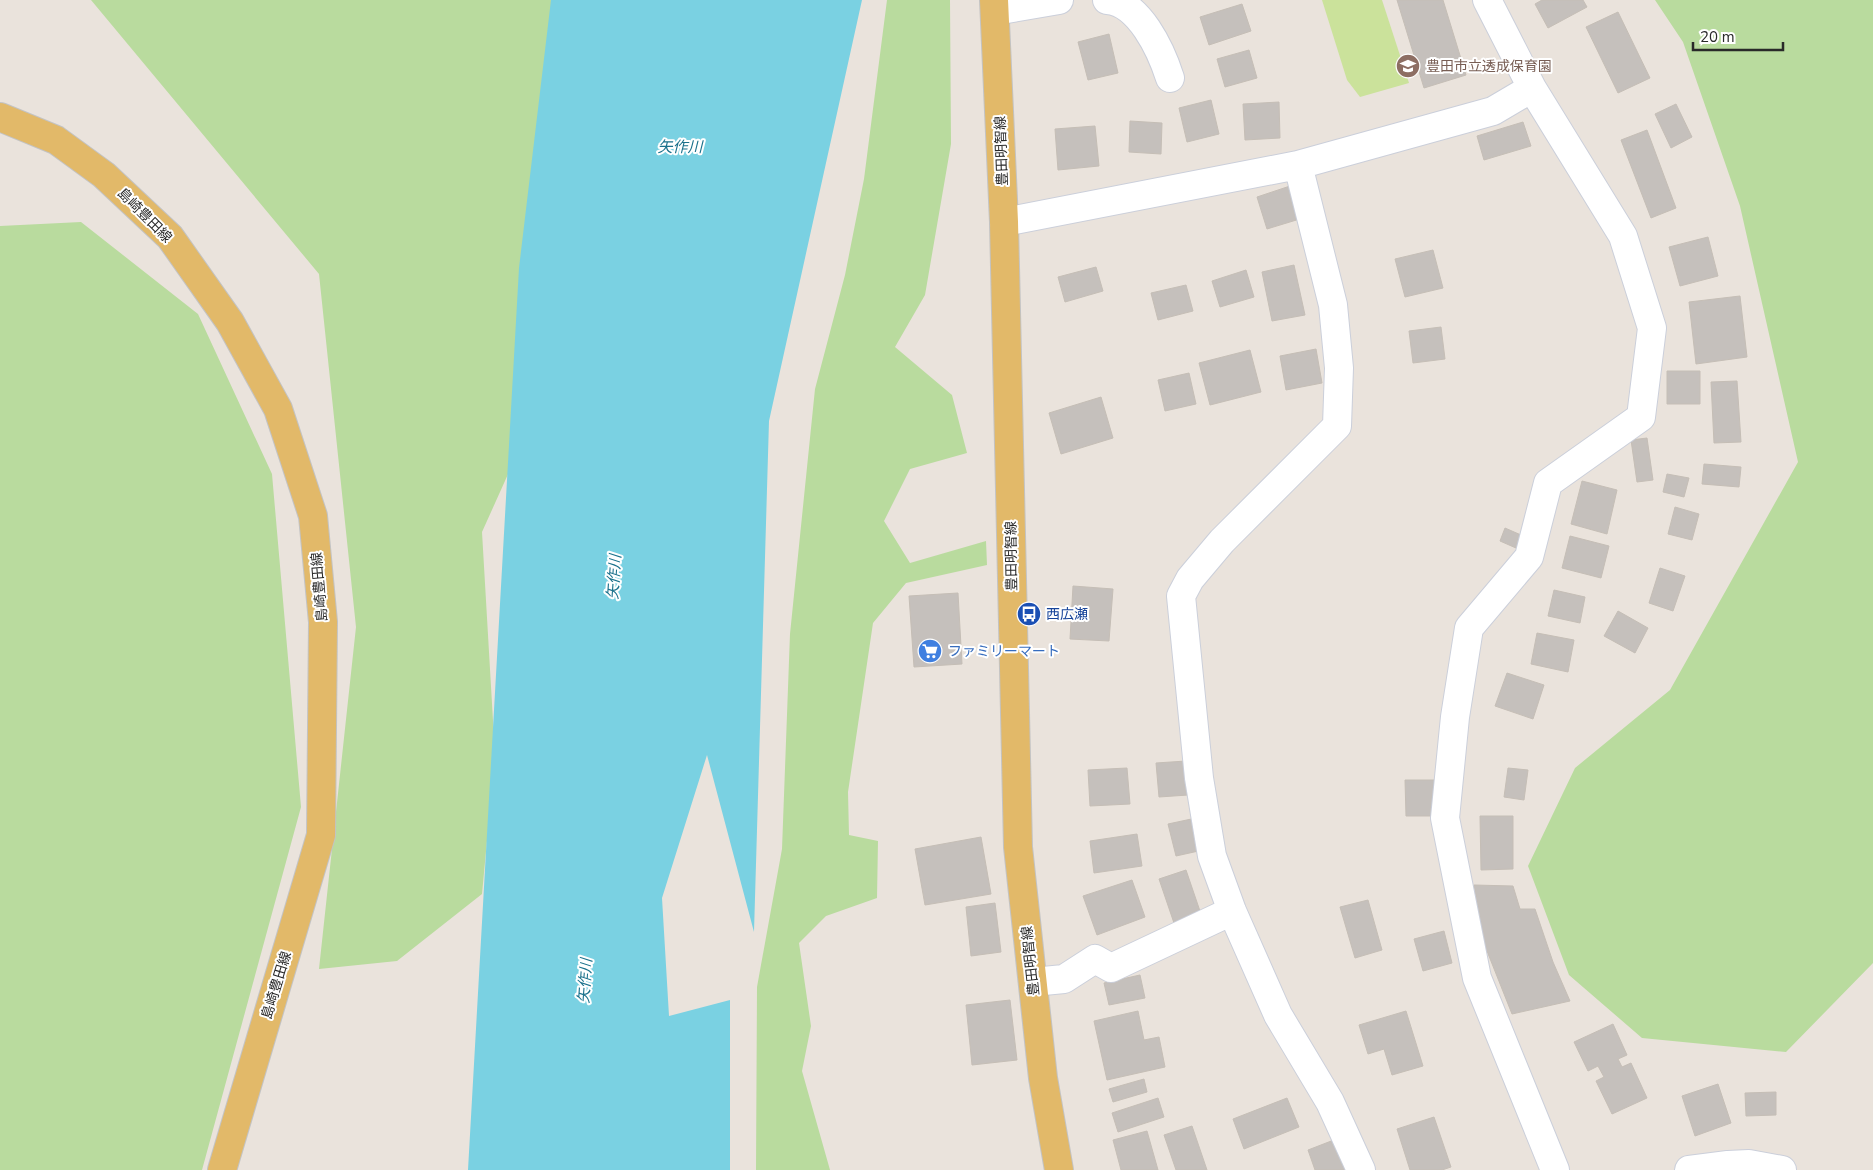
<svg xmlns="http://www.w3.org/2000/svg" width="1873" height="1170" viewBox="0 0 1873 1170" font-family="'Nunito Sans','Noto Sans JP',sans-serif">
<rect width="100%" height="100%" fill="#eae3dc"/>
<path fill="#b9db9e" d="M91,0H595L541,401L482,532L495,755L482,894L397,961L319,969L356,627L319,274Z
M887,0H950L951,144L925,295L895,347L952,395L967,453L910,469L884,521L910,563L986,541L987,565L906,583L873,623L848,792L849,835L878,841L877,898L826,916L799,943L811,1026L802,1071L830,1170H756L757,987L782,849L790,634L815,389L845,275L864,179Z
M1655,0H1873V963L1786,1052L1642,1038L1569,975L1528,866L1575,768L1670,690L1798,462L1740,206L1683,42Z
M81,222L198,314L272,474L301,807L202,1170H0V226Z"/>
<path fill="#cbe29b" d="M1322,0H1382L1409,83L1360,97L1347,80Z"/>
<path fill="#7ad1e2" d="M551,0H862L769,421L754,932L707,755L662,898L669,1016L730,1000V1170H468L519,268Z"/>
<path fill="#c5c0bc" stroke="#c5beb6" d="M1397,0H1443L1466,75L1424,88Z
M1542,0H1583L1587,7L1548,28L1535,4Z
M1242,4L1251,31L1209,45L1200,17Z
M1618,12L1650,78L1618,93L1586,27Z
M1109,34L1118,73L1088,80L1078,42Z
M1249,50L1257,78L1225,87L1217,59Z
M1211,100L1219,134L1187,142L1179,108Z
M1279,102L1280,138L1245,140L1243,104Z
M1676,104L1692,137L1671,148L1655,114Z
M1130,121L1162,123L1161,154L1129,152Z
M1523,122L1531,146L1484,160L1477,136Z
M1095,126L1099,166L1058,170L1055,129Z
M1647,130L1676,208L1651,218L1621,140Z
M1293,185L1303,218L1267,229L1257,197Z
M1708,237L1718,276L1680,286L1669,247Z
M1433,250L1443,288L1405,297L1395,259Z
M1294,265L1305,315L1272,321L1262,272Z
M1096,267L1103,291L1065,302L1058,277Z
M1246,270L1254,297L1220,307L1212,281Z
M1186,285L1193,311L1158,320L1151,293Z
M1740,296L1747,357L1696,364L1689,302Z
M1441,327L1445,359L1413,363L1409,331Z
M1316,349L1322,383L1286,390L1280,356Z
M1250,350L1261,392L1210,405L1199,363Z
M1667,371H1700V404H1667Z
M1189,373L1196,404L1165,411L1158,380Z
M1737,381L1741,442L1714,443L1711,382Z
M1101,397L1113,438L1061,454L1049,413Z
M1647,438L1653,480L1637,482L1631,440Z
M1704,464L1741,467L1739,487L1702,484Z
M1667,474L1689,478L1684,497L1663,492Z
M1582,481L1617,490L1607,534L1571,524Z
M1675,507L1699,514L1692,540L1668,534Z
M1505,528L1521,535L1516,548L1500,541Z
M1570,536L1609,546L1601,578L1562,568Z
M1660,568L1685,576L1673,611L1649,603Z
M1073,586L1113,589L1109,641L1070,639Z
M1554,590L1585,597L1580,623L1548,616Z
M958,593L962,664L914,667L909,596Z
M1618,611L1648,628L1635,653L1604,636Z
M1537,633L1574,640L1568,672L1531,664Z
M1507,673L1544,685L1533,719L1495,706Z
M1186,761L1188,795L1159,797L1156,763Z
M1127,768L1130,804L1090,806L1088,770Z
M1508,768L1528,770L1524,800L1504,797Z
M1405,780H1434V816H1406Z
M1480,816H1513V869L1481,870Z
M1196,818L1203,850L1176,856L1168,824Z
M1137,834L1142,866L1094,873L1090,841Z
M981,837L991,894L925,905L915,849Z
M1186,870L1202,917L1175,926L1159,879Z
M1132,880L1145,917L1097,935L1083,896Z
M1474,885L1513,886L1520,909H1535L1553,962L1570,1001L1512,1014L1485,946Z
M1368,900L1382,950L1355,958L1340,907Z
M995,903L1001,952L971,956L966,907Z
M1444,931L1452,963L1423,971L1414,939Z
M1140,975L1145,998L1109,1005L1104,983Z
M1010,1000L1017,1060L972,1065L966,1005Z
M1138,1011L1144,1040L1159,1037L1165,1067L1107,1080L1094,1021Z
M1406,1011L1423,1066L1392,1075L1384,1049L1368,1054L1359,1025Z
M1613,1024L1627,1055L1618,1059L1622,1067L1631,1063L1647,1098L1612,1114L1596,1081L1604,1077L1598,1066L1588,1071L1574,1042Z
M1144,1079L1147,1092L1113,1102L1109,1089Z
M1718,1084L1731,1123L1695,1136L1682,1096Z
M1776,1092V1115L1746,1116L1745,1093Z
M1158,1098L1164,1117L1118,1132L1112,1113Z
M1287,1098L1299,1127L1244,1149L1233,1119Z
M1434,1117L1451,1167L1442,1170H1410L1397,1129Z
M1192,1126L1207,1170H1176L1164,1135Z
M1147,1131L1158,1170H1121L1113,1140Z
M1339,1138L1351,1170H1315L1308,1150Z"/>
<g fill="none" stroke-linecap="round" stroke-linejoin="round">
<g stroke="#cbcfda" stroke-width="30">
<path id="minor" d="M1107,0C1139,2 1161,50 1170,78
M1487,0L1532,88L1623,236L1652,328L1641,417L1548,483L1529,557L1469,628L1455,717L1445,818L1477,978L1555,1170
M995,11L1059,0
M1298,165L1333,305L1339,368L1337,426L1222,541L1190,579L1181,596L1199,778L1212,856L1232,911L1278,1015L1330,1102L1361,1170
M1004,222L1298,165L1493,111L1532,88
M1033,982L1064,979L1095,959L1111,968L1232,911
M1689,1170L1728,1165L1749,1164L1782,1170"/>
</g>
<g stroke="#c3c3c3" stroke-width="30">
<path id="major" d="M994,0L1004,222L1018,847L1043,1078L1059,1170
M0,117L56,140L104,175L170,237L230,322L278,409L313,516L323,622L321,835L222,1170"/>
</g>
<use href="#minor" stroke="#fff" stroke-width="28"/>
<use href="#major" stroke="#e2b969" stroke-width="28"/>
</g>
<defs>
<g id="school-disc" transform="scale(1.25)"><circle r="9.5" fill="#8d6e63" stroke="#fff"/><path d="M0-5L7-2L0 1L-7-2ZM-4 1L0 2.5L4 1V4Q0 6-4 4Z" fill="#fff"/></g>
<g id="bus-disc" transform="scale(1.25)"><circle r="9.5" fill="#1a4fb4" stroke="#fff"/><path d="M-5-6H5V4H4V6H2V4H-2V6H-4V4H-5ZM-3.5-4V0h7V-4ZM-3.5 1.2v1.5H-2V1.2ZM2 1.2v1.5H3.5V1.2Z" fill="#fff"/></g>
<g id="supermarket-disc" transform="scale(1.25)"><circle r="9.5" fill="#3f7fe0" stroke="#fff"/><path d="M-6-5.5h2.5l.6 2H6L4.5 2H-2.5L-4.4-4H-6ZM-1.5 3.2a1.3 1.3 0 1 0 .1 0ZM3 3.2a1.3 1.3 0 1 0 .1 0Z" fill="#fff"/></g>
</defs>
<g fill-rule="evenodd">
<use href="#school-disc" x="1408" y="66"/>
<use href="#bus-disc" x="1029" y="614"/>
<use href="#supermarket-disc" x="930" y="651"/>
</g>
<g text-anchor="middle" stroke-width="4" stroke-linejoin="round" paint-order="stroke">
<g font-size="14" fill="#785e54" stroke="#fff" text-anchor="start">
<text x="1426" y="71">豊田市立透成保育園</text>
</g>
<g font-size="14" fill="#292929" stroke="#fff">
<text transform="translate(1001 151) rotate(-92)" y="5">豊田明智線</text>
<text transform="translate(145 215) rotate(45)" y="5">島崎豊田線</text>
<text transform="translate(1011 556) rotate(-91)" y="5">豊田明智線</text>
<text transform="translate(319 587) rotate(-95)" y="5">島崎豊田線</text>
<text transform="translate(1030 961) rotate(-96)" y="5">豊田明智線</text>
<text transform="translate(276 985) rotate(-73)" y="5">島崎豊田線</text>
</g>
<g font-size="14" fill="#164399" stroke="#fff" text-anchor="start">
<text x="1046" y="619">西広瀬</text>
</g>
<g font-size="14" fill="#366cbe" stroke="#fff" text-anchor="start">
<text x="948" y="656">ファミリーマート</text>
</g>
<g font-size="15" font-style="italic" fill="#1b718c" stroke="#fff">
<text x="680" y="152">矢作川</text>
<text transform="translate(614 577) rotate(-86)" y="5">矢作川</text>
<text transform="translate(585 981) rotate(-86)" y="5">矢作川</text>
</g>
</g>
<path d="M1693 42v8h90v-8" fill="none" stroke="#292929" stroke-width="2.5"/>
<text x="1700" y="42" font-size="15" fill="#292929" stroke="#ffffff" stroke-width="4" paint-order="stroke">20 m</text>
</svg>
